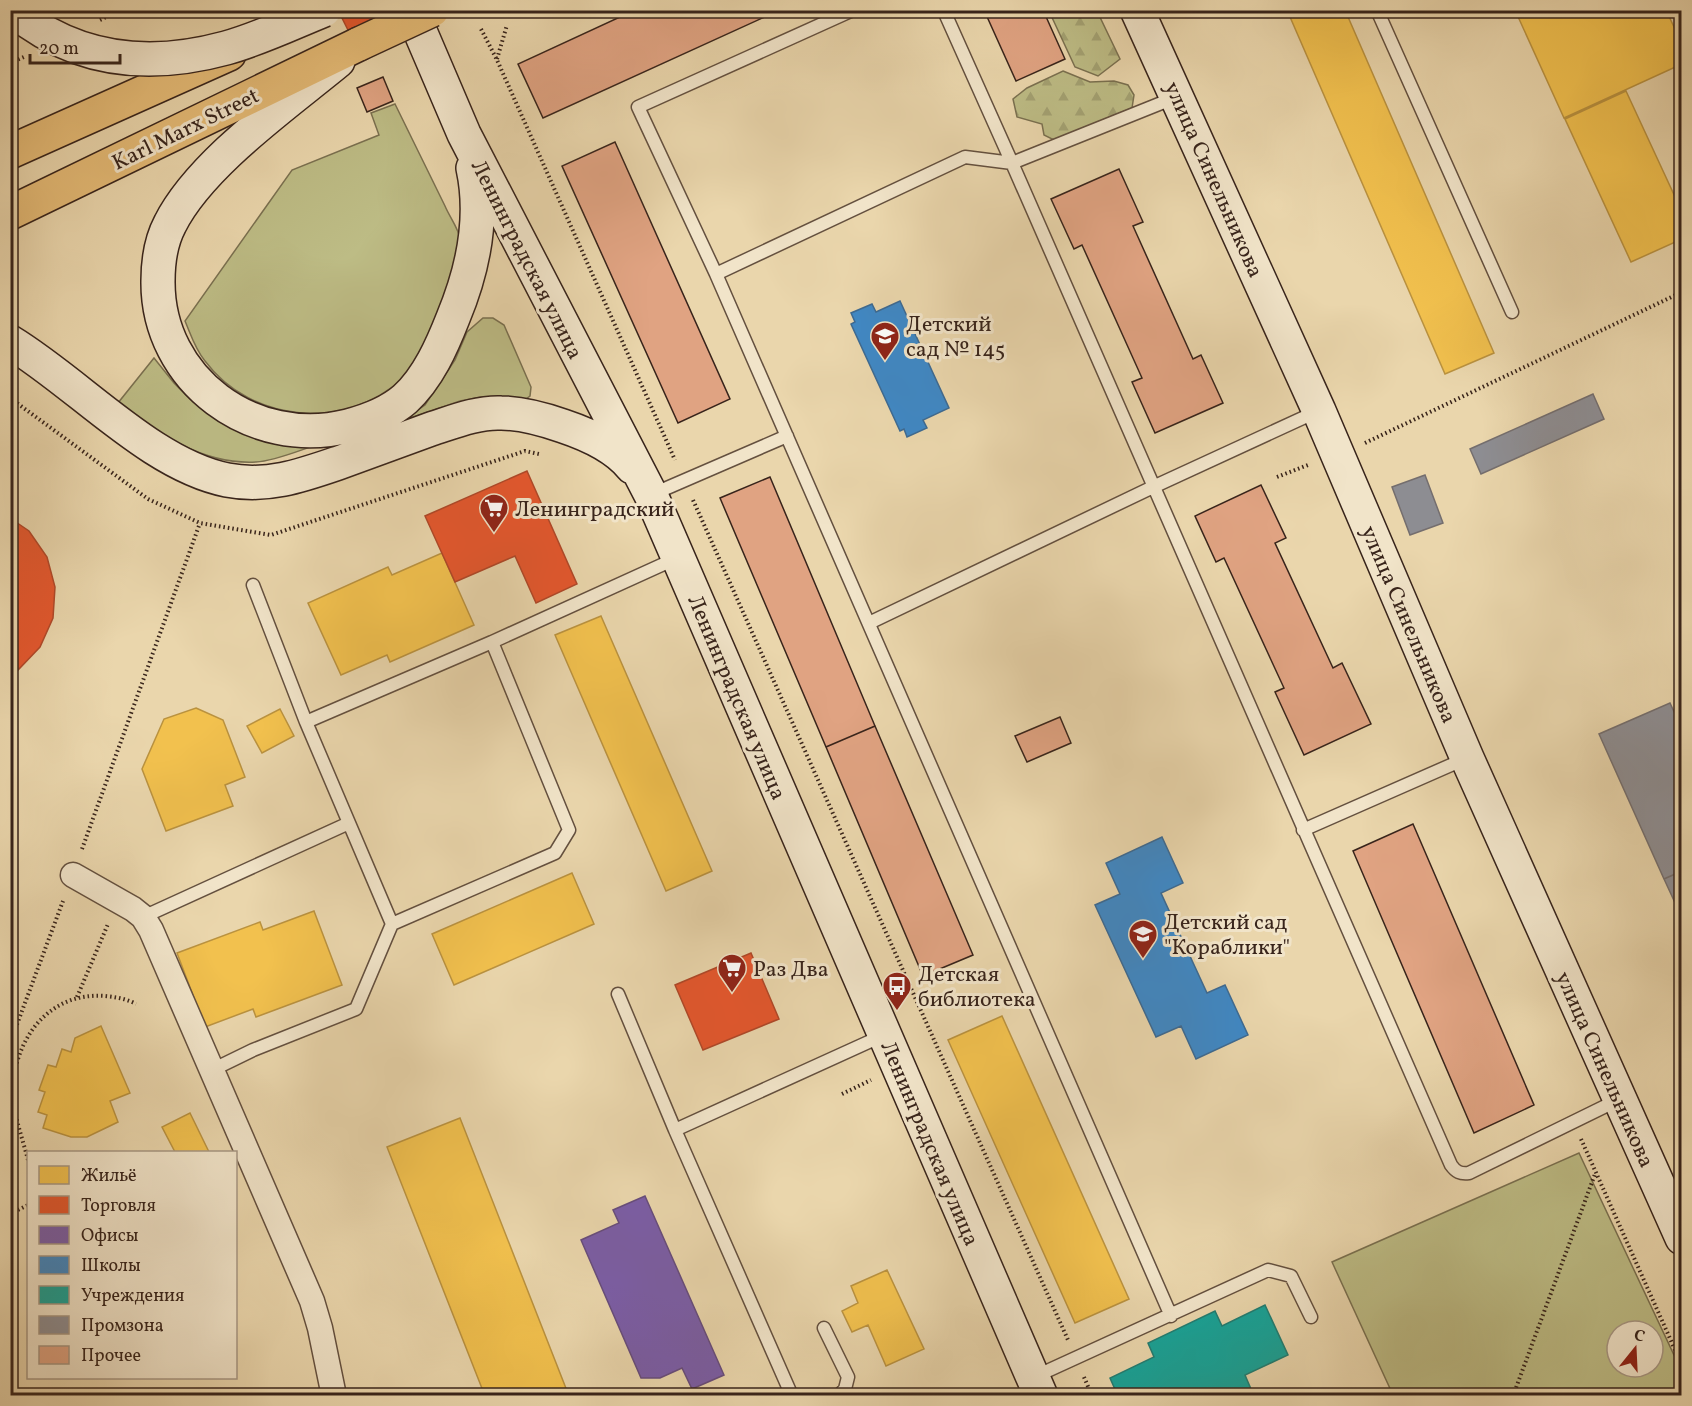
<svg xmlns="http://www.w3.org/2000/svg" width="1692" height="1406" viewBox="0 0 1692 1406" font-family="Vollkorn,serif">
<defs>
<pattern id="forest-firs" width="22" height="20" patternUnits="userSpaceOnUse" patternTransform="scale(1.5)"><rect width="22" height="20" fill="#bdbc85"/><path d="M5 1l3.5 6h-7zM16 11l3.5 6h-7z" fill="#a3a172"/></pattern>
</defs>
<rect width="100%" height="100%" fill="#ead6ac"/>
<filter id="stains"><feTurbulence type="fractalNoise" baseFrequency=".00333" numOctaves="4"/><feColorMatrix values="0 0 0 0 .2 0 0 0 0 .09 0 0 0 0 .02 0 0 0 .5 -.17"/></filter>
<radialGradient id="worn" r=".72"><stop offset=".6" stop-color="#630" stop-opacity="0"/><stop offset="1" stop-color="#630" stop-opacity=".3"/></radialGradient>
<path fill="#bdbc85" stroke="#7a7050" stroke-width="1.5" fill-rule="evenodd" d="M395,104C412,138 428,172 445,206C449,216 459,229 460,239C462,246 451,278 449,287C442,312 421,362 402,379C345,431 251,423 205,361C195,349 191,335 185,321L292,170L379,135L371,113Z
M483,318H493L504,325L531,387L530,396L523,401L481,397L460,401L402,421L425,405L455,360L467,332Z
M154,358L174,383L190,399L220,420L319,444C300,450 275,461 256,462C204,465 157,434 118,403Z
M1579,1153L1681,1370V1395H1393L1332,1262ZM1617,1331H1653V1367H1617Z"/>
<path fill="url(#forest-firs)" stroke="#7a7050" stroke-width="1.5" d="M1049,11H1097L1120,59L1098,76L1075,67Z
M1063,71L1090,82L1114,81L1128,85L1134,95L1132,108L1054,140L1044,135L1042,124L1017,117L1013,99L1027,88Z"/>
<path fill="#f2c14e" stroke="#ba923f" stroke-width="1.5" d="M1287,10H1345L1494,353L1445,374Z
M1515,10H1586L1587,12L1590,10H1666L1682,44V64L1564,118Z
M1626,91L1682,212V239L1631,262L1565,119Z
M442,553L474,625L390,662L387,655L341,675L308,603L388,567L392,575Z
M601,616L712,871L666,891L555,635Z
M196,708L223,720L245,777L225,785L233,806L166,831L142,769L164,719Z
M280,709L294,736L262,753L247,726Z
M572,873L594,924L454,985L432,934Z
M314,911L342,985L256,1017L253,1009L205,1027L177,953L260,922L263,930Z
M1002,1016L1129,1299L1075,1323L948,1040Z
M101,1026L130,1093L110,1101L118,1122L87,1137H71L43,1128L47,1115L38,1112L45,1092L39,1090L48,1065L56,1067L62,1049L71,1052L75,1038Z
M190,1113L209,1152H175L162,1127Z
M460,1118L569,1396H485L387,1147Z
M887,1270L924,1349L886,1366L868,1325L852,1332L842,1311L858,1303L851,1286Z"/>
<path fill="#e4572e" stroke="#b04828" stroke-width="1.5" d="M356,10H381L388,24L354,42L342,18Z
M527,471L577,584L536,603L515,556L455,582L425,516Z
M10,518L29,531L47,557L55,587L53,618L40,647L18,670L10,673Z
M751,953L779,1019L703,1050L675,985Z"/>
<path fill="#7b5ea7" stroke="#674d7d" stroke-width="1.5" d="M645,1196L724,1375L692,1389L682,1368L660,1378H641L581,1240L619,1223L613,1210Z"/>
<path fill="#3f88c5" stroke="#3d6a92" stroke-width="1.5" d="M900,301L949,408L923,420L927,428L907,437L904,429L900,431L851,324L855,322L851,313L872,304L876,312Z
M1162,837L1183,883L1161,893L1207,993L1225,985L1248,1035L1196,1059L1181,1026L1156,1037L1095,905L1120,894L1106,863Z"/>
<path fill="#17a398" stroke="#217d72" stroke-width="1.5" d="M1265,1305L1288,1355L1245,1375L1254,1396H1118L1110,1378L1154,1357L1148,1343L1215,1311L1222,1326Z"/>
<path fill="#8d8d92" stroke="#746e6e" stroke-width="1.5" d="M1593,394L1604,419L1481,474L1470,449Z
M1425,475L1443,523L1410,535L1392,487Z
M1670,703L1682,729V871L1664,879L1599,734Z
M1682,871V918L1664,879Z"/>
<path fill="#e0a382" stroke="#38241b" stroke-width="1.5" d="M635,10H780L543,118L518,64Z
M984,10H1043L1065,59L1016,81Z
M383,77L393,101L367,112L357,88Z
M615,142L730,399L678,423L562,166Z
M1119,169L1143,222L1133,226L1193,359L1201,355L1223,403L1155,433L1132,382L1142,378L1082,245L1074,249L1051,199Z
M770,477L875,726L826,747L720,498Z
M1261,485L1286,538L1275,543L1333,668L1342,663L1371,724L1304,755L1275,692L1284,688L1224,558L1216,562L1195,516Z
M1060,717L1071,743L1027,762L1015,736Z
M875,726L973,955L923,976L826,747Z
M1413,824L1534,1105L1474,1133L1353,851Z"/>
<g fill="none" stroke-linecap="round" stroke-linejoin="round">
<g stroke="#64503f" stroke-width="15">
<path id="lane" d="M853,10L638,107L716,274L1171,1316
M1377,10L1512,312
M944,11L1012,163L1174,98
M716,274L965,157L1012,163L1451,1165C1456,1172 1460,1174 1469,1173L1618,1100
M653,494L787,436
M253,585L306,722
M869,623L1153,487L1318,411
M1303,830L1467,758
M143,917L349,823
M392,924L306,722L492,642
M618,994L675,1130L884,1035
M212,1070L253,1050L356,1009L392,924L555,853L569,830L492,642L677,558
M675,1130L792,1396
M824,1328L848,1377L845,1389L838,1396
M1034,1377L1268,1270L1291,1276L1311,1317"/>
</g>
<g stroke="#64503f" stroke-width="27">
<path id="street" d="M73,875L133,909L143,917L151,930L312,1301L320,1328L334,1396"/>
</g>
<g stroke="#38241b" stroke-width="36">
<path id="secondary" d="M411,10L464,134L651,495L1041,1396
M1137,10L1319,411L1467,758L1682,1238
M338,61C286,104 200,164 170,224C161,241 158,262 158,281C157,380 253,450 348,426C367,421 389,413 405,399C428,378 442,346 453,318C473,270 484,219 473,168
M10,342C78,383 151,465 227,480C268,488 303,475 341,462C371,451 401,440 431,429C453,422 477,412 501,413C522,413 543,419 563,426C587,434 616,447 632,467"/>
</g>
<g stroke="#38241b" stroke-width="36">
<path id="primary" d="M10,152L229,54
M10,213L359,44"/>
</g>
<path stroke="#38241b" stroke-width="4" stroke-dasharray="1.5 3" stroke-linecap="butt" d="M100,20L121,10
M481,29L497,60L675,460
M497,59L507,25
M10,63L26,56
M10,398L148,499L200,523L271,535L525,451L539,454
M1365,443L1682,292
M1277,477L1308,465
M693,500L1068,1340
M82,849L200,523
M77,997L108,924
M10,1036L16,1027L63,901
M842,1094L871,1080
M1581,1139L1676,1352L1682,1350
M28,1160C22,1136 11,1109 13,1084C18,1033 52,992 105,996C116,997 127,999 136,1004
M10,1214L28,1205
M1084,1377L1092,1396
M1513,1396L1595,1174"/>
<use href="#lane" stroke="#f1e4c9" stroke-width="12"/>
<use href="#street" stroke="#f1e4c9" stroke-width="24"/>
<use href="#secondary" stroke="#f1e4c9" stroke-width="33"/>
<use href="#primary" stroke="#e5bb76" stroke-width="33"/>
<g stroke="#38241b" stroke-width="36" stroke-linecap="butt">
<path id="secondary-bridge" d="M13,10C76,62 149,69 226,48C259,39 292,23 324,10"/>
</g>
<g stroke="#38241b" stroke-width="36" stroke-linecap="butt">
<path id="primary-bridge" d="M359,44L432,10"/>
</g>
<use href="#secondary-bridge" stroke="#f1e4c9" stroke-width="33"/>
<use href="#primary-bridge" stroke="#e5bb76" stroke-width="33"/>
</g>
<defs>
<g id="school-pin" transform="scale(1.5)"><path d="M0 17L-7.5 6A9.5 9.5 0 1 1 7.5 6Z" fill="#8f2418" stroke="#f1e4c9"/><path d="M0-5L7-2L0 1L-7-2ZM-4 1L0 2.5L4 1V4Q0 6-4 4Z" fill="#fff"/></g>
<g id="supermarket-pin" transform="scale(1.5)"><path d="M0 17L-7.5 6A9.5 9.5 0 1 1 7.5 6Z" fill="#8f2418" stroke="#f1e4c9"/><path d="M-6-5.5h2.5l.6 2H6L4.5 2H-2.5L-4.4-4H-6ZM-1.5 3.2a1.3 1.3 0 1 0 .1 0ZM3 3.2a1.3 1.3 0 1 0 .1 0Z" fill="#fff"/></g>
<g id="bus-pin" transform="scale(1.5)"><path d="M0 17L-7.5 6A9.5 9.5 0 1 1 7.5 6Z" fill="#8f2418" stroke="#f1e4c9"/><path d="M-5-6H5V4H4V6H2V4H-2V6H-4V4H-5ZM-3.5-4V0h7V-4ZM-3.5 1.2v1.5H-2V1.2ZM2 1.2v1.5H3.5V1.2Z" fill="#fff"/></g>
</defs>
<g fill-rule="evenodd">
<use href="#school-pin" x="885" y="336"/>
<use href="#supermarket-pin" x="494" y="508"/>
<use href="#school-pin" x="1143" y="934"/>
<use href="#supermarket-pin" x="732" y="968"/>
<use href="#bus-pin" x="897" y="986"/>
</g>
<g text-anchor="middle" stroke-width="6" stroke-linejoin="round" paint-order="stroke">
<g font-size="22" fill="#38241b" stroke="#f1e4c9">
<text transform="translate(185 128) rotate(-26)" y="8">Karl Marx Street</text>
<text transform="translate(1215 179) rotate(66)" y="8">улица Синельникова</text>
<text transform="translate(528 259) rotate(63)" y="8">Ленинградская улица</text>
<text transform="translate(1410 624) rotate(67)" y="8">улица Синельникова</text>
<text transform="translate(738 697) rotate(67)" y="8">Ленинградская улица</text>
<text transform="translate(1606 1069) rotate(66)" y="8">улица Синельникова</text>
<text transform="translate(931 1143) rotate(67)" y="8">Ленинградская улица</text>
</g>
<g font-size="22" fill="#38241b" stroke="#f1e4c9" text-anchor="start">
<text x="906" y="331">Детский<tspan x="906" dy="25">сад № 145</tspan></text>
<text x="515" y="516">Ленинградский</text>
<text x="1164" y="929">Детский сад<tspan x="1164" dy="25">"Кораблики"</tspan></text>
<text x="753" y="976">Раз Два</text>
<text x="918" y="981">Детская<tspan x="918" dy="25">библиотека</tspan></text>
</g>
</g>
<rect width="1692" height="1406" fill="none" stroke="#ead6ac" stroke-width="36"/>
<rect x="12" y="12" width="1668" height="1382" fill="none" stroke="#38241b" stroke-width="3"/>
<rect x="18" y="18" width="1656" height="1370" fill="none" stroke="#38241b" stroke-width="1.5"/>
<rect x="27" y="1151" width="210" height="228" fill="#f1e4c9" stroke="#a79783" stroke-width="1.5"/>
<rect x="39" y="1166" width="30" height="18" fill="#f2c14e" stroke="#a79783" stroke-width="1.5"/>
<text x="81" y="1181" font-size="18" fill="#38241b">Жильё</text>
<rect x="39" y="1196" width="30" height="18" fill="#e4572e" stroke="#a79783" stroke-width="1.5"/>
<text x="81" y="1211" font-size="18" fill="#38241b">Торговля</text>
<rect x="39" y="1226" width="30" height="18" fill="#7b5ea7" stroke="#a79783" stroke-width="1.5"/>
<text x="81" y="1241" font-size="18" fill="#38241b">Офисы</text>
<rect x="39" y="1256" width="30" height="18" fill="#3f88c5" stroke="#a79783" stroke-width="1.5"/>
<text x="81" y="1271" font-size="18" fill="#38241b">Школы</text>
<rect x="39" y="1286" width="30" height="18" fill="#17a398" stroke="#a79783" stroke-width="1.5"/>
<text x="81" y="1301" font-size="18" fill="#38241b">Учреждения</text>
<rect x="39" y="1316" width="30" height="18" fill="#8d8d92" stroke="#a79783" stroke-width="1.5"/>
<text x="81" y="1331" font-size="18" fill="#38241b">Промзона</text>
<rect x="39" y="1346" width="30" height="18" fill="#e0a382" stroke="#a79783" stroke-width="1.5"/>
<text x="81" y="1361" font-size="18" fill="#38241b">Прочее</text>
<g transform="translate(1635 1349) rotate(18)"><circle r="28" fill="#f1e4c9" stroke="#a79783" stroke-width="1.5"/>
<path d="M0-4.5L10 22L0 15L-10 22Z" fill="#8f2418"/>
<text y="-9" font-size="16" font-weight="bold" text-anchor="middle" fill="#38241b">С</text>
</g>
<path d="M30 54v9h90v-9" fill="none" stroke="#38241b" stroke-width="3"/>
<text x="39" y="54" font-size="18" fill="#38241b" stroke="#f1e4c9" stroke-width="4.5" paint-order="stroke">20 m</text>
<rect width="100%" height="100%" filter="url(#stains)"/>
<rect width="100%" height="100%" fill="url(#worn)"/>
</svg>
